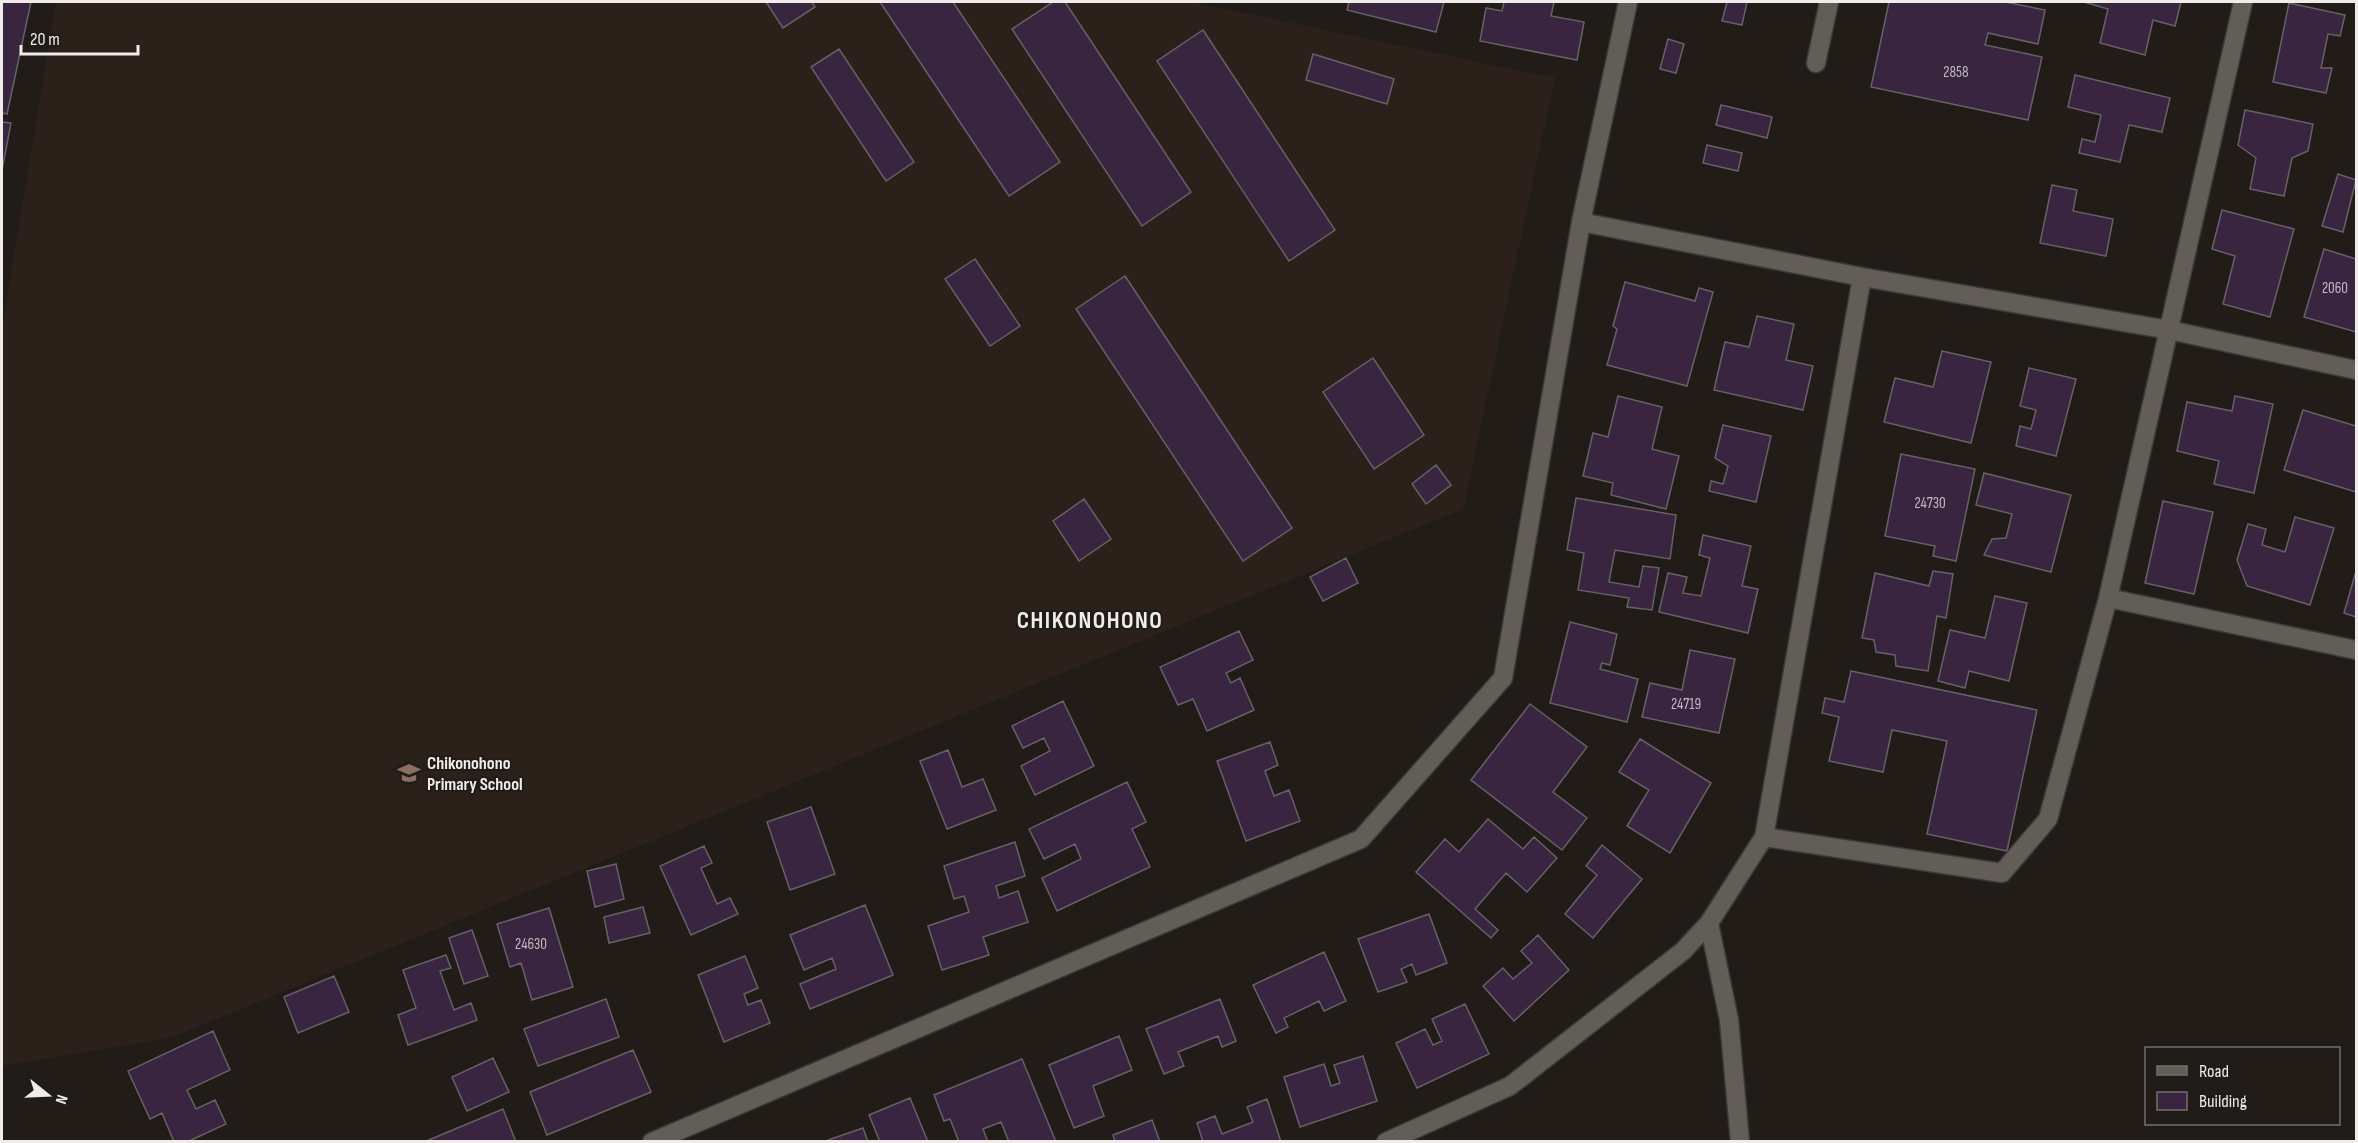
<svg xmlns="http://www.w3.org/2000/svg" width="2358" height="1143" viewBox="0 0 2358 1143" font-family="'Sofia Sans Condensed',sans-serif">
<rect width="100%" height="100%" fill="#211c18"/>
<path fill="#2c211a" d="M56,2H1191L1555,78L1463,509L170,1038L2,1066V328Z"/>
<path fill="#392540" stroke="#666167" stroke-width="1.5" d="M2,2H31L7,114L2,113Z
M766,2H812L815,7L783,28Z
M880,2H953L1060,162L1009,196Z
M1053,2H1065L1191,192L1142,226L1012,29Z
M1349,2H1444L1436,32L1347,10Z
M1500,2H1554L1551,16L1584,22L1577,60L1480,41L1486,8L1502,11L1504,2Z
M1727,2H1747L1742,25L1722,21Z
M1889,2H2005L2045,10L2038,44L1988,33L1985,45L2042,57L2028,120L1871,87Z
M2084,2H2181L2175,26L2153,20L2145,55L2100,43L2108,9Z
M2289,3L2345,15L2340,36L2328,34L2321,68H2332L2326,93L2273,82Z
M1203,30L1335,230L1289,261L1157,61Z
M1668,39L1684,44L1676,73L1660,69Z
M839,49L914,162L886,181L811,67Z
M1313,54L1394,79L1387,104L1306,80Z
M2075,75L2170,98L2162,132L2129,125L2120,162L2079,153L2082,139L2095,142L2101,115L2068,107Z
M1721,105L1772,117L1767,138L1716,125Z
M2245,110L2313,124L2308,151L2292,158L2284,196L2250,189L2256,158L2238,145Z
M2,122L11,123L2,170Z
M1707,145L1742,153L1738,171L1703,163Z
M2338,174L2356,180L2343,232L2322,226Z
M2052,185L2077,190L2073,211L2113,219L2106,256L2040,243Z
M2222,210L2294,229L2270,317L2223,304L2235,256L2212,249Z
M2324,249L2356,259V332L2304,317Z
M975,259L1020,326L990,346L945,279Z
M1125,276L1292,528L1243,561L1076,309Z
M1625,282L1695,301L1699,288L1713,292L1687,386L1607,365L1617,329L1613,326Z
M1757,316L1794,324L1786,360L1813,366L1803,410L1714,390L1725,342L1749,347Z
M1942,351L1991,362L1971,443L1884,422L1895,378L1933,387Z
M1373,358L1424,435L1374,469L1323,392Z
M2029,368L2076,379L2056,456L2016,446L2020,426L2031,429L2036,410L2020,406Z
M1618,396L1662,407L1652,449L1679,456L1666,509L1611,495L1613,483L1583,476L1593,433L1608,437Z
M2235,396L2273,404L2254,493L2214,484L2219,461L2177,451L2187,402L2232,411Z
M2303,410L2356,426V492L2284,470Z
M1723,425L1771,436L1756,502L1709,491L1711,481L1723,484L1728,466L1715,458Z
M1901,454L1975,469L1956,561L1933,556L1935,546L1885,536Z
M1436,465L1451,485L1426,504L1412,484Z
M1984,473L2071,495L2051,572L1984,555L1992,539L2006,538L2012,514L1976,505Z
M1576,498L1676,515L1670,559L1615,550L1609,582L1639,587L1643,566L1659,568L1652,610L1627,607L1629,598L1578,590L1584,553L1567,550Z
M1084,499L1111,539L1079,561L1053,521Z
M2163,501L2213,512L2194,594L2145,583Z
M2295,517L2334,528L2310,605L2247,586L2237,560L2248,524L2266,529L2262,545L2285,552Z
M1703,535L1751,546L1742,586L1758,589L1748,633L1659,612L1668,573L1687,577L1683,593L1701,596L1710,558L1699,555Z
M1346,558L1358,583L1323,601L1310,577Z
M1933,571L1953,574L1946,618L1937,616L1928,671L1896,666L1895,655L1876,652L1874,640L1862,638L1875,573L1929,586Z
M2356,571V617L2344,613Z
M1995,596L2027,603L2009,681L1969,671L1965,688L1938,681L1950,630L1985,638Z
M1570,622L1617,634L1610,665L1602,663L1600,669L1638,679L1627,722L1550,703Z
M1239,631L1253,660L1226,673L1231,683L1240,678L1254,710L1207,731L1193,699L1178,705L1160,667Z
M1690,650L1735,659L1719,733L1642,717L1650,683L1682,690Z
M1851,671L2037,710L2007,851L1927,834L1947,741L1892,730L1883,772L1829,761L1839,717L1822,713L1825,698L1844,702Z
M1063,701L1094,766L1035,795L1021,766L1050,751L1044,738L1023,748L1012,726Z
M1530,704L1587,747L1553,792L1587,818L1562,850L1471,780Z
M1640,739L1711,783L1670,853L1627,826L1649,790L1619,772Z
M1270,742L1278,765L1265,771L1274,796L1289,790L1300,821L1246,841L1217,761Z
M948,750L962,787L983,779L996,810L947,829L920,761Z
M1127,782L1146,822L1132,829L1150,867L1057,911L1042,878L1081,859L1075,844L1044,859L1029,829Z
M811,807L835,874L790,890L767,822Z
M1488,819L1523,849L1534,837L1557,858L1527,892L1506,873L1475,909L1498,930L1491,938L1416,872L1445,839L1459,852Z
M1015,842L1025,876L996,886L999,898L1018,891L1028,922L983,937L989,955L942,970L928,926L969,912L964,896L954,899L944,866Z
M1602,845L1642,879L1593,938L1565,914L1597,875L1586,866Z
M704,846L712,863L701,868L717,904L730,898L738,914L691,935L660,866Z
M616,864L624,899L595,907L587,871Z
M865,905L893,975L810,1009L800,984L836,969L832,958L804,970L790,935Z
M643,907L650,933L609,943L604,917Z
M549,908L573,987L532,1000L521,963L510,967L497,924Z
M1429,914L1447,963L1416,975L1412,964L1401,969L1407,982L1378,992L1358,939Z
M472,930L488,976L464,984L449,938Z
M1538,935L1569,970L1514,1021L1483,986L1503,968L1513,979L1532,963L1521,951Z
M1324,952L1346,1001L1324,1011L1319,1001L1284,1018L1288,1027L1276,1033L1253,985Z
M446,955L451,968L440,971L454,1010L471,1003L477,1020L408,1045L398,1015L416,1008L403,970Z
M745,956L758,988L744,994L748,1005L761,1000L770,1023L724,1042L698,975Z
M334,976L349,1012L298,1033L284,997Z
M606,999L619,1037L538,1066L524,1029Z
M1220,999L1236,1041L1222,1047L1218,1036L1178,1052L1184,1066L1164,1074L1146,1029Z
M1465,1004L1489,1054L1417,1088L1396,1043L1425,1029L1433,1045L1442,1041L1432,1019Z
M213,1031L230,1070L187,1090L196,1109L215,1100L226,1124L187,1142H174L162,1113L150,1119L128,1071Z
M1119,1036L1132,1070L1093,1086L1104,1116L1074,1128L1049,1065Z
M633,1050L651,1092L547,1135L530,1092Z
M1363,1056L1377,1101L1300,1127L1284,1077L1324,1064L1331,1086L1340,1083L1334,1065Z
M493,1058L509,1092L467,1111L452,1077Z
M1022,1059L1056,1142H1009L1001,1122L983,1129L988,1142H959L950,1119L944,1121L934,1095Z
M910,1098L928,1142H880L869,1115Z
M1267,1099L1281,1142H1203L1197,1123L1215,1116L1222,1134L1253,1122L1247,1107Z
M503,1109L516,1142H424Z
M1152,1120L1160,1142H1115L1113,1135Z
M863,1128L868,1142H828V1140Z"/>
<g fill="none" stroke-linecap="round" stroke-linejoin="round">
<g stroke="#3c3936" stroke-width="21">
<path id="lane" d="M1816,63L1829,2"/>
</g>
<g stroke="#3c3936" stroke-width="21">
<path id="street" d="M1581,222L1862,277L2169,330L2356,370
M2108,598L2356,650
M1764,837L2002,873L2048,819L2108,598L2243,2
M652,1142L1361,839L1503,678L1581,222L1628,2
M1386,1142L1510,1086L1683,951L1709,923
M1740,1142L1729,1020L1709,923L1764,837L1862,277"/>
</g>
<use href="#lane" stroke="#635d58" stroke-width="18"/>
<use href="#street" stroke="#635d58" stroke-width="18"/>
</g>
<defs>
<g id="school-bare" transform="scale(1.8)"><path d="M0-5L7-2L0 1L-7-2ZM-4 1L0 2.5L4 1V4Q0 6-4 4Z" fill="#8d6e63" stroke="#211c18" stroke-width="2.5" paint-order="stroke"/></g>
</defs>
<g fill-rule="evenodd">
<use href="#school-bare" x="409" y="773"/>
</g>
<g text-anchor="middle" stroke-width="4.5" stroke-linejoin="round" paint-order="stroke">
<g font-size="15" fill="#c2babf">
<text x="1956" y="77">2858</text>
<text x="2335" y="293">2060</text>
<text x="1930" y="508">24730</text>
<text x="1686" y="709">24719</text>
<text x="531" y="949">24630</text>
</g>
<g font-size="18" font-weight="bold" fill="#efece9" stroke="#211c18" text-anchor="start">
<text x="427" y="769">Chikonohono<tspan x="427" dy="21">Primary School</tspan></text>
</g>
<g font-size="24" font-weight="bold" letter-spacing="1.5" fill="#efece9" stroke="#211c18">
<text x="1090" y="628">CHIKONOHONO</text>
</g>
</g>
<rect width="2358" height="1143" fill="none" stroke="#efece9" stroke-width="6"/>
<rect x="2145" y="1047" width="195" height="78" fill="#211c18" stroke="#736f6c" stroke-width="1.5"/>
<rect x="2157" y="1066" width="30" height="9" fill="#635d58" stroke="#736f6c" stroke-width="1.5"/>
<text x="2199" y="1077" font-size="18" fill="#efece9">Road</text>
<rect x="2157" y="1092" width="30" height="18" fill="#392540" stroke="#736f6c" stroke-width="1.5"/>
<text x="2199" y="1107" font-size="18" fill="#efece9">Building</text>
<g transform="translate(48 1095) rotate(108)" stroke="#211c18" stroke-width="4.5" paint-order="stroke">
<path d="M0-4.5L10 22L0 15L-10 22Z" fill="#efece9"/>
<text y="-9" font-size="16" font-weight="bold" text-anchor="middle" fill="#efece9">N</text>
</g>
<path d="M21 45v9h117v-9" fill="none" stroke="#efece9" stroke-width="3"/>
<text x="30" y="45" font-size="18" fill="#efece9" stroke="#211c18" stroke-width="4.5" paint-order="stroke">20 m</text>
</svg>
